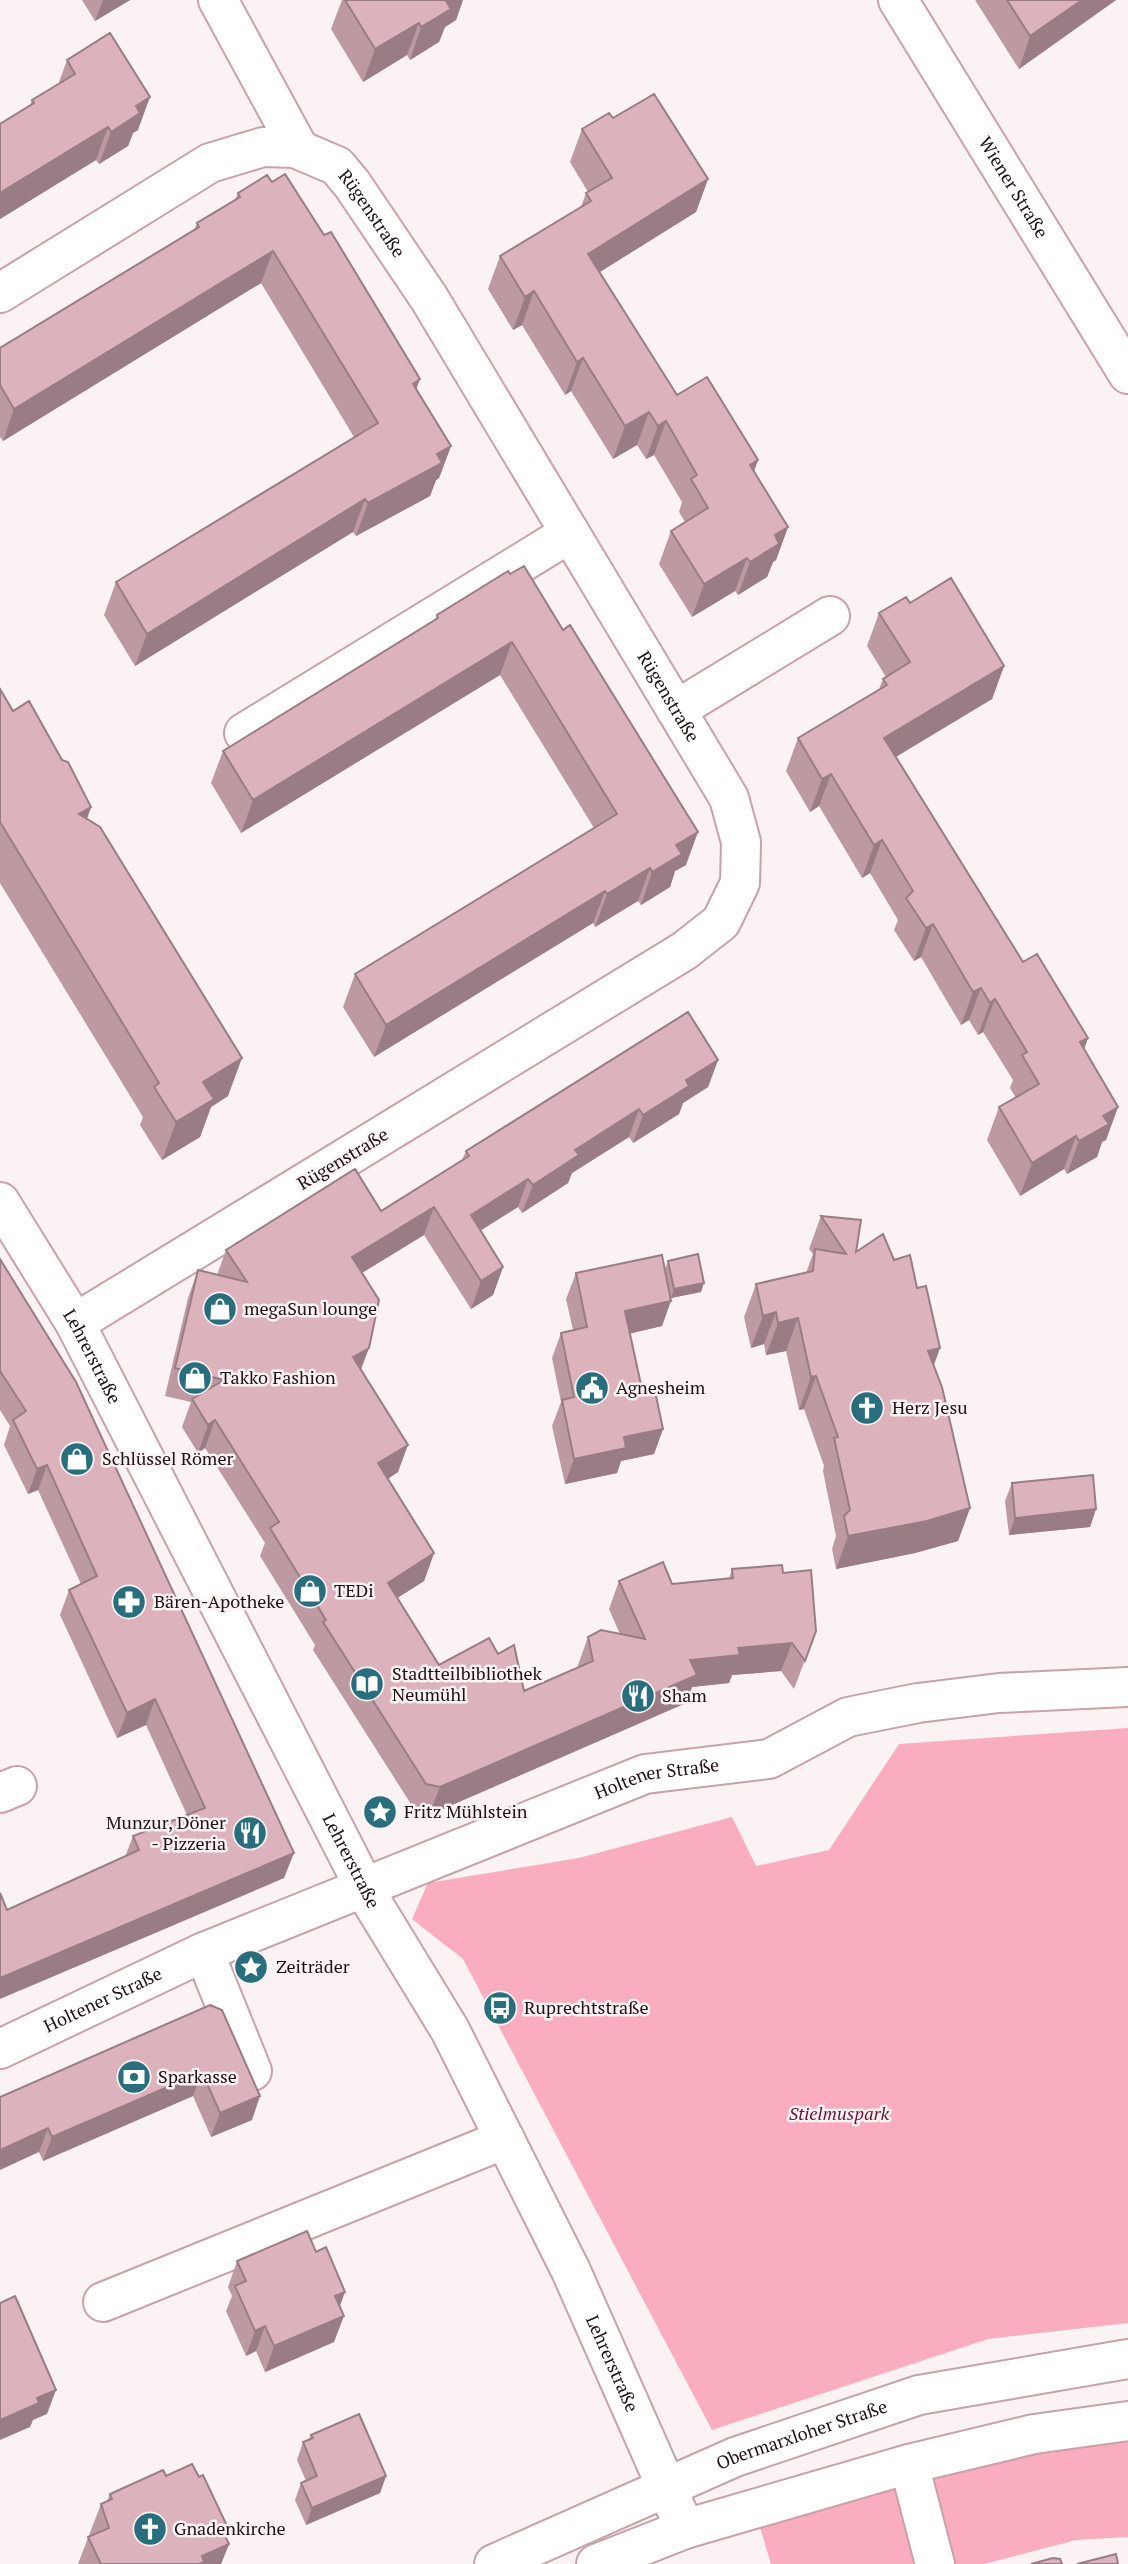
<svg xmlns="http://www.w3.org/2000/svg" width="1128" height="2564" viewBox="0 0 1128 2564" font-family="'PT Serif',serif">
<rect width="100%" height="100%" fill="#fbf2f4"/>
<path fill="#faadbf" d="M1128,1728V2323L988,2339L712,2430L463,1959L412,1919L428,1883L579,1858L732,1817L756,1866L829,1850L899,1744Z
M1128,2426V2537L1076,2540L984,2564H771L756,2514Z"/>
<g fill="none" stroke-linecap="round" stroke-linejoin="round">
<g stroke="#c9a1a9" stroke-width="42">
<g id="minor">
<path d="M218,0L299,149"/>
<path id="s1" d="M898,0L1128,374"/>
<path id="s2" d="M0,293L210,163L263,147L295,148L337,166L352,184L429,298L729,798L741,842L740,883L721,922L684,951L75,1323"/>
<path d="M676,710L830,616"/>
<path d="M244,733L570,533"/>
<path id="s3" d="M0,1202L75,1323L373,1904L450,2030L571,2271L685,2529"/>
<path d="M0,1793L17,1786"/>
<path d="M204,1952L252,2071"/>
<path id="s4" d="M0,2049L204,1952L645,1774L769,1759L848,1717L918,1703L999,1693L1128,1687"/>
<path d="M103,2302L505,2139"/>
<path d="M909,2464L935,2564"/>
<path id="s5" d="M494,2564L735,2457L919,2395L1128,2359"/>
<path d="M596,2564L685,2529L909,2464L1034,2434L1128,2421"/>
</g>
</g>
<use href="#minor" stroke="#fff" stroke-width="38"/>
</g>
<path fill="#bd9aa2" d="M82,0H130L95,21Z
M342,0H463L456,20L445,27L439,42L410,60L407,55L363,82L331,29Z
M975,0H1116L1019,69Z
M67,60L138,130L133,133L128,146L99,164L96,160L0,219V124L30,105L32,100L58,85Z
M613,118L708,179L696,212L599,272L677,395L758,460L754,471L788,527L776,560L773,562L767,577L738,595L735,591L692,617L659,564L671,531L685,522L679,512L682,502L654,455L646,459L637,445L613,459L571,391L565,395L522,325L513,330L488,289L500,256L581,207L586,193L588,192L570,162L582,129Z
M272,182L416,389L451,446L439,478L436,480L430,496L356,536L353,532L135,666L104,615L116,582L354,437L261,283L3,441L0,437V348L194,230L197,223L235,200L238,193Z
M508,571L686,865L675,871L670,887L641,905L638,901L595,927L593,923L374,1057L343,1007L355,974L594,828L500,675L241,833L211,783L223,751L435,620L437,615Z
M910,603L1004,666L992,699L896,757L1023,962L1088,1038L1084,1049L1118,1107L1106,1140L1102,1142L1097,1157L1067,1174L1064,1169L1020,1196L987,1140L999,1107L1016,1098L1010,1088L1013,1080L983,1032L978,1035L969,1020L961,1025L921,957L914,961L894,930L898,920L870,873L862,878L819,806L810,812L786,771L798,738L879,689L883,679L886,677L867,646L879,613Z
M0,689L13,711L62,760L91,807L87,819L228,1096L211,1107L200,1137L162,1160L140,1125L143,1117L0,883Z
M718,1060L708,1087L683,1103L679,1114L633,1143L629,1137L572,1173L568,1183L522,1213L518,1207L480,1231L503,1267L493,1295L471,1309L424,1235L362,1273L369,1348L361,1370L398,1472L388,1479L434,1553L424,1581L397,1598L439,1665L498,1654L524,1691L578,1668V1665L588,1637L620,1634L609,1609L619,1581L672,1584L729,1579L732,1569L783,1573L816,1631L794,1689L781,1671L732,1675L729,1683L692,1687L686,1703L429,1815L416,1812L313,1650L315,1645L260,1556L265,1543L205,1448L198,1453L182,1427L191,1402L165,1396L188,1298L198,1270L217,1275L226,1250L381,1211L462,1160L466,1151Z
M821,1216L856,1252L894,1260L917,1288L940,1348L934,1365L970,1508L958,1541L915,1553L836,1569L832,1549L836,1536L823,1471L824,1466L804,1409L799,1410L786,1351L766,1355L764,1344L751,1348L744,1317L756,1284L806,1273L813,1254L809,1249Z
M0,1259L284,1878L21,1990L7,1910L125,1857L133,1836L187,1815L146,1725L117,1738L60,1615L69,1590L81,1584L38,1490L28,1494L4,1445L10,1426L0,1410Z
M668,1261L701,1292L671,1298L662,1326L630,1333L643,1394L663,1429L654,1454L621,1461L617,1473L565,1484L552,1426L561,1402L552,1358L561,1333L573,1330L566,1299L576,1273L665,1269Z
M1012,1483L1096,1509L1090,1527L1009,1535L1005,1501Z
M210,2005L252,2120L211,2137L193,2096L43,2161L39,2152L0,2097Z
M237,2261L340,2307L334,2342L265,2372L256,2351L246,2356L226,2311L232,2296L228,2287Z
M311,2435L386,2476L380,2493L306,2525L295,2500L301,2483L306,2481L297,2460L303,2442L309,2440Z
M166,2476L199,2477L228,2528L225,2536L229,2544L221,2564H78L101,2504L107,2501L110,2494Z"/>
<path fill="#9a7d84" d="M103,0H130L95,21Z
M447,0H463L456,20L445,27L439,42L410,60L421,27Z
M1082,0H1116L1019,69L1030,36Z
M419,23L407,55L363,82L375,49Z
M150,97L138,130L133,133L128,146L99,164L111,132L136,106Z
M108,127L96,160L0,219V193Z
M708,179L696,212L576,287L588,254Z
M273,251L261,283L3,441L14,409Z
M534,291L522,325L513,330L525,297Z
M583,358L571,391L565,395L577,362Z
M420,379L408,412L413,384Z
M649,412L637,445L613,459L625,426Z
M666,421L654,455L646,459L658,426Z
M451,446L439,478L436,480L430,496L356,536L368,503L437,454Z
M758,460L746,493L750,465Z
M365,499L353,532L135,666L147,634Z
M788,527L776,560L773,562L767,577L738,595L750,562L775,535Z
M747,558L735,591L692,617L704,584Z
M512,642L500,675L241,833L253,800Z
M1004,666L992,699L872,771L884,738Z
M831,774L819,806L810,812L822,779Z
M91,807L77,845L79,814Z
M698,832L686,865L675,871L670,887L641,905L652,872L676,845Z
M882,840L870,873L862,878L874,845Z
M650,868L638,901L595,927L607,894Z
M605,891L593,923L374,1057L386,1025Z
M933,924L921,957L914,961L926,928Z
M981,988L969,1020L961,1025L973,992Z
M995,999L983,1032L978,1035L990,1003Z
M1088,1038L1076,1071L1080,1042Z
M242,1058L228,1096L211,1107L200,1137L162,1160L176,1122L203,1082Z
M718,1060L708,1087L683,1103L679,1114L633,1143L643,1115L686,1080Z
M1118,1107L1106,1140L1102,1142L1097,1157L1067,1174L1079,1141L1103,1116Z
M639,1109L629,1137L572,1173L568,1183L522,1213L533,1185L575,1150Z
M1076,1136L1064,1169L1020,1196L1032,1163Z
M528,1179L518,1207L460,1243L471,1215Z
M434,1207L424,1235L342,1285L352,1257Z
M503,1267L493,1295L471,1309L481,1281Z
M704,1283L701,1292L671,1298L674,1289Z
M671,1301L662,1326L616,1337L625,1311Z
M776,1312L764,1344L751,1348L763,1316Z
M798,1318L786,1351L766,1355L778,1323Z
M369,1348L358,1375L353,1357Z
M940,1348L928,1380V1351Z
M816,1376L804,1409L799,1410L811,1377Z
M215,1420L205,1448L198,1453L208,1425Z
M663,1429L654,1454L621,1461L617,1473L565,1484L574,1459L624,1437Z
M408,1445L398,1472L368,1491L378,1463Z
M47,1465L38,1490L28,1494L37,1469Z
M970,1508L958,1541L915,1553L836,1569L848,1536Z
M1096,1509L1090,1527L1009,1535L1015,1518Z
M434,1553L424,1581L377,1611L388,1583Z
M792,1643L781,1671L732,1675L729,1683L692,1687L686,1703L429,1815L440,1787L690,1660L738,1648Z
M155,1699L146,1725L117,1738L127,1713Z
M294,1853L284,1878L0,1999V1978Z
M202,2072L193,2096L43,2161L52,2137Z
M260,2096L252,2120L211,2137L220,2113Z
M48,2128L39,2152L0,2170V2150Z
M345,2292L336,2317L335,2296Z
M344,2316L334,2342L265,2372L274,2346Z
M265,2326L256,2351L246,2356L255,2331Z
M56,2390L47,2414L33,2420L30,2427L0,2440V2420L37,2398Z
M386,2476L380,2493L306,2525L312,2508Z
M228,2528L221,2548L229,2544L221,2564H199L202,2556L222,2530Z"/>
<path fill="#dcb3bc" stroke="#9a7d84" stroke-width="2" d="M345,0H447L446,1L451,9L421,27L419,23L375,49Z
M1007,0H1082L1030,36Z
M110,33L150,97L136,106L140,113L111,132L108,127L0,193V124L34,103L32,100L75,74L67,60Z
M654,94L708,179L588,254L677,395L707,377L758,460L750,465L788,527L775,535L779,544L750,562L747,558L704,584L671,531L708,508L691,479L697,475L666,421L658,426L649,412L625,426L583,358L577,362L534,291L525,297L500,256L591,201L586,193L612,178L582,129L609,113L613,118Z
M285,174L324,235L331,232L420,379L413,384L451,446L437,454L442,463L368,503L365,499L147,634L116,582L378,423L273,251L14,409L0,385V348L199,227L197,223L240,197L238,193L267,175L272,182Z
M524,566L563,630L570,625L698,832L676,845L682,854L652,872L650,868L607,894L605,891L386,1025L355,974L617,814L512,642L253,800L223,751L438,618L437,615L508,571L510,574Z
M951,578L1004,666L884,738L1023,962L1037,954L1088,1038L1080,1042L1118,1107L1103,1116L1109,1124L1079,1141L1076,1136L1032,1163L999,1107L1039,1084L1022,1055L1027,1052L995,999L990,1003L981,988L973,992L933,924L926,928L906,898L913,891L882,840L874,845L831,774L822,779L798,738L887,685L883,679L910,662L879,613L906,597L910,603Z
M0,689L13,711L29,701L62,760L68,762L91,807L79,814L100,827L242,1058L203,1082L214,1099L176,1122L154,1087L159,1083L0,822Z
M688,1012L718,1060L686,1080L689,1086L643,1115L639,1109L575,1150L579,1155L533,1185L528,1179L471,1215L503,1267L481,1281L434,1207L352,1257L379,1300L369,1348L353,1357L408,1445L378,1463L434,1553L388,1583L439,1665L489,1638L498,1654L514,1645L524,1691L593,1661L588,1637L601,1630L645,1639L619,1581L663,1562L672,1584L733,1578L732,1569L782,1565L783,1573L811,1570L816,1631L805,1661L792,1643L738,1648L740,1655L690,1660L697,1675L440,1787L426,1784L323,1622L326,1620L270,1528L279,1522L215,1420L208,1425L192,1399L224,1380L175,1368L198,1270L247,1282L226,1250L355,1169L381,1211L469,1156L466,1151Z
M821,1216L861,1220L856,1252L883,1234L894,1260L910,1255L917,1288L926,1286L940,1348L928,1351L942,1387L970,1508L927,1521L848,1536L844,1516L850,1510L834,1438L838,1437L816,1376L811,1377L798,1318L778,1323L776,1312L763,1316L756,1284L813,1271L815,1249L846,1254Z
M698,1254L704,1283L674,1289L668,1261Z
M662,1255L671,1301L625,1311L643,1394L655,1391L663,1429L624,1437L626,1448L574,1459L562,1400L574,1397L561,1333L587,1327L576,1273Z
M0,1259L76,1382L294,1853L0,1978V1893L7,1910L139,1850L133,1836L205,1808L155,1699L127,1713L69,1590L97,1576L47,1465L37,1469L13,1420L26,1411L0,1371Z
M1093,1475L1096,1509L1015,1518L1012,1483Z
M210,2005L222,2010L260,2096L220,2113L202,2072L52,2137L48,2128L0,2150V2097Z
M307,2231L316,2252L326,2247L345,2292L335,2296L344,2316L274,2346L265,2326L255,2331L235,2286L246,2281L237,2261Z
M15,2296L56,2390L37,2398L39,2403L0,2420V2303Z
M359,2414L386,2476L312,2508L301,2483L317,2476L303,2442L313,2438L311,2435Z
M192,2464L199,2477L203,2475L228,2528L222,2530L229,2544L202,2556L204,2562L199,2564H101L88,2537L109,2528L101,2504L112,2499L110,2494L163,2470L166,2476Z
M1116,2554L1118,2564H1077Z
M1053,2558L1060,2559L1062,2564H1031Z"/>
<defs>
<g id="shop-disc" transform="scale(1.75)"><circle r="9.5" fill="#286e7d" stroke="#fbf2f4"/><path d="M-5-2.5h2.3a2.7 3.5 0 0 1 5.4 0H5L5.5 6h-11ZM-1.5-2.5h3a1.5 2.3 0 0 0-3 0Z" fill="#fff"/></g>
<g id="civic-disc" transform="scale(1.75)"><circle r="9.5" fill="#286e7d" stroke="#fbf2f4"/><path d="M-.6-6.5H3V-4.5H.6V-3L4-1V1h2V6H-6V1h2V-1L-.6-3ZM-1.2 2.5V6h2.4V2.5Z" fill="#fff"/></g>
<g id="church-disc" transform="scale(1.75)"><circle r="9.5" fill="#286e7d" stroke="#fbf2f4"/><path d="M-1.2-6h2.4v3.5h3.3v2.4h-3.3V6h-2.4V-.1h-3.3v-2.4h3.3Z" fill="#fff"/></g>
<g id="pharmacy-disc" transform="scale(1.75)"><circle r="9.5" fill="#286e7d" stroke="#fbf2f4"/><path d="M-2-6h4v4h4v4h-4v4h-4v-4h-4v-4h4Z" fill="#fff"/></g>
<g id="library-disc" transform="scale(1.75)"><circle r="9.5" fill="#286e7d" stroke="#fbf2f4"/><path d="M-6-4Q-3-5.5-.7-3.5V5Q-3 3-6 4ZM6-4Q3-5.5 .7-3.5V5Q3 3 6 4Z" fill="#fff"/></g>
<g id="restaurant-disc" transform="scale(1.75)"><circle r="9.5" fill="#286e7d" stroke="#fbf2f4"/><path d="M-5-6h1v4h1v-4h1v4h1v-4h1v5L-1.5 .5V6h-2V.5L-5-1ZM5-6V6H3V1.5H1.5Q1.5-4 5-6Z" fill="#fff"/></g>
<g id="sight-disc" transform="scale(1.75)"><circle r="9.5" fill="#286e7d" stroke="#fbf2f4"/><path d="M0-6L1.8-2.2L6-1.7L2.9 1.2L3.7 5.4L0 3.3L-3.7 5.4L-2.9 1.2L-6-1.7L-1.8-2.2Z" fill="#fff"/></g>
<g id="bus-disc" transform="scale(1.75)"><circle r="9.5" fill="#286e7d" stroke="#fbf2f4"/><path d="M-5-6H5V4H4V6H2V4H-2V6H-4V4H-5ZM-3.5-4V0h7V-4ZM-3.5 1.2v1.5H-2V1.2ZM2 1.2v1.5H3.5V1.2Z" fill="#fff"/></g>
<g id="bank-disc" transform="scale(1.75)"><circle r="9.5" fill="#286e7d" stroke="#fbf2f4"/><path d="M-6-4H6V4H-6ZM0-2.3a2.3 2.3 0 1 0 0 4.6a2.3 2.3 0 1 0 0-4.6Z" fill="#fff"/></g>
</defs>
<g fill-rule="evenodd">
<use href="#shop-disc" x="220" y="1309"/>
<use href="#shop-disc" x="195" y="1378"/>
<use href="#civic-disc" x="592" y="1388"/>
<use href="#church-disc" x="867" y="1408"/>
<use href="#shop-disc" x="77" y="1459"/>
<use href="#shop-disc" x="310" y="1591"/>
<use href="#pharmacy-disc" x="129" y="1602"/>
<use href="#library-disc" x="367" y="1684"/>
<use href="#restaurant-disc" x="638" y="1696"/>
<use href="#sight-disc" x="380" y="1812"/>
<use href="#restaurant-disc" x="250" y="1833"/>
<use href="#sight-disc" x="251" y="1967"/>
<use href="#bus-disc" x="500" y="2008"/>
<use href="#bank-disc" x="134" y="2077"/>
<use href="#church-disc" x="150" y="2529"/>
</g>
<g text-anchor="middle" stroke-width="5" stroke-linejoin="round" paint-order="stroke">
<g font-size="18" fill="#1f1114" stroke="#fbf2f4">
<text dy="6" stroke="none"><textPath href="#s1" startOffset="220">Wiener Straße</textPath></text>
<text dy="6" stroke="none"><textPath href="#s2" startOffset="439">Rügenstraße</textPath></text>
<text dy="6" stroke="none"><textPath href="#s2" startOffset="1006">Rügenstraße</textPath></text>
<text transform="translate(343 1159) rotate(-31)" y="6">Rügenstraße</text>
<text dy="6" stroke="none"><textPath href="#s3" startOffset="180">Lehrerstraße</textPath></text>
<text dy="6" stroke="none"><textPath href="#s4" startOffset="712">Holtener Straße</textPath></text>
<text dy="6" stroke="none"><textPath href="#s3" startOffset="747">Lehrerstraße</textPath></text>
<text dy="6" stroke="none"><textPath href="#s4" startOffset="114">Holtener Straße</textPath></text>
<text dy="6" stroke="none"><textPath href="#s3" startOffset="1314">Lehrerstraße</textPath></text>
<text dy="6" stroke="none"><textPath href="#s5" startOffset="334">Obermarxloher Straße</textPath></text>
</g>
<g font-size="18" fill="#1f1114" stroke="#fbf2f4" text-anchor="start">
<text x="244" y="1315">megaSun lounge</text>
<text x="220" y="1384">Takko Fashion</text>
<text x="616" y="1394">Agnesheim</text>
<text x="892" y="1414">Herz Jesu</text>
<text x="102" y="1465">Schlüssel Römer</text>
<text x="334" y="1597">TEDi</text>
<text x="154" y="1608">Bären-Apotheke</text>
<text x="392" y="1680">Stadtteilbibliothek<tspan x="392" dy="21">Neumühl</tspan></text>
<text x="662" y="1702">Sham</text>
<text x="404" y="1818">Fritz Mühlstein</text>
<text x="226" y="1829" text-anchor="end">Munzur, Döner<tspan x="226" dy="21">- Pizzeria</tspan></text>
<text x="276" y="1973">Zeiträder</text>
<text x="524" y="2014">Ruprechtstraße</text>
<text x="158" y="2083">Sparkasse</text>
<text x="174" y="2535">Gnadenkirche</text>
</g>
<g font-size="18" font-style="italic" fill="#6c1334" stroke="#fbf2f4">
<text x="839" y="2120">Stielmuspark</text>
</g>
</g>
</svg>
